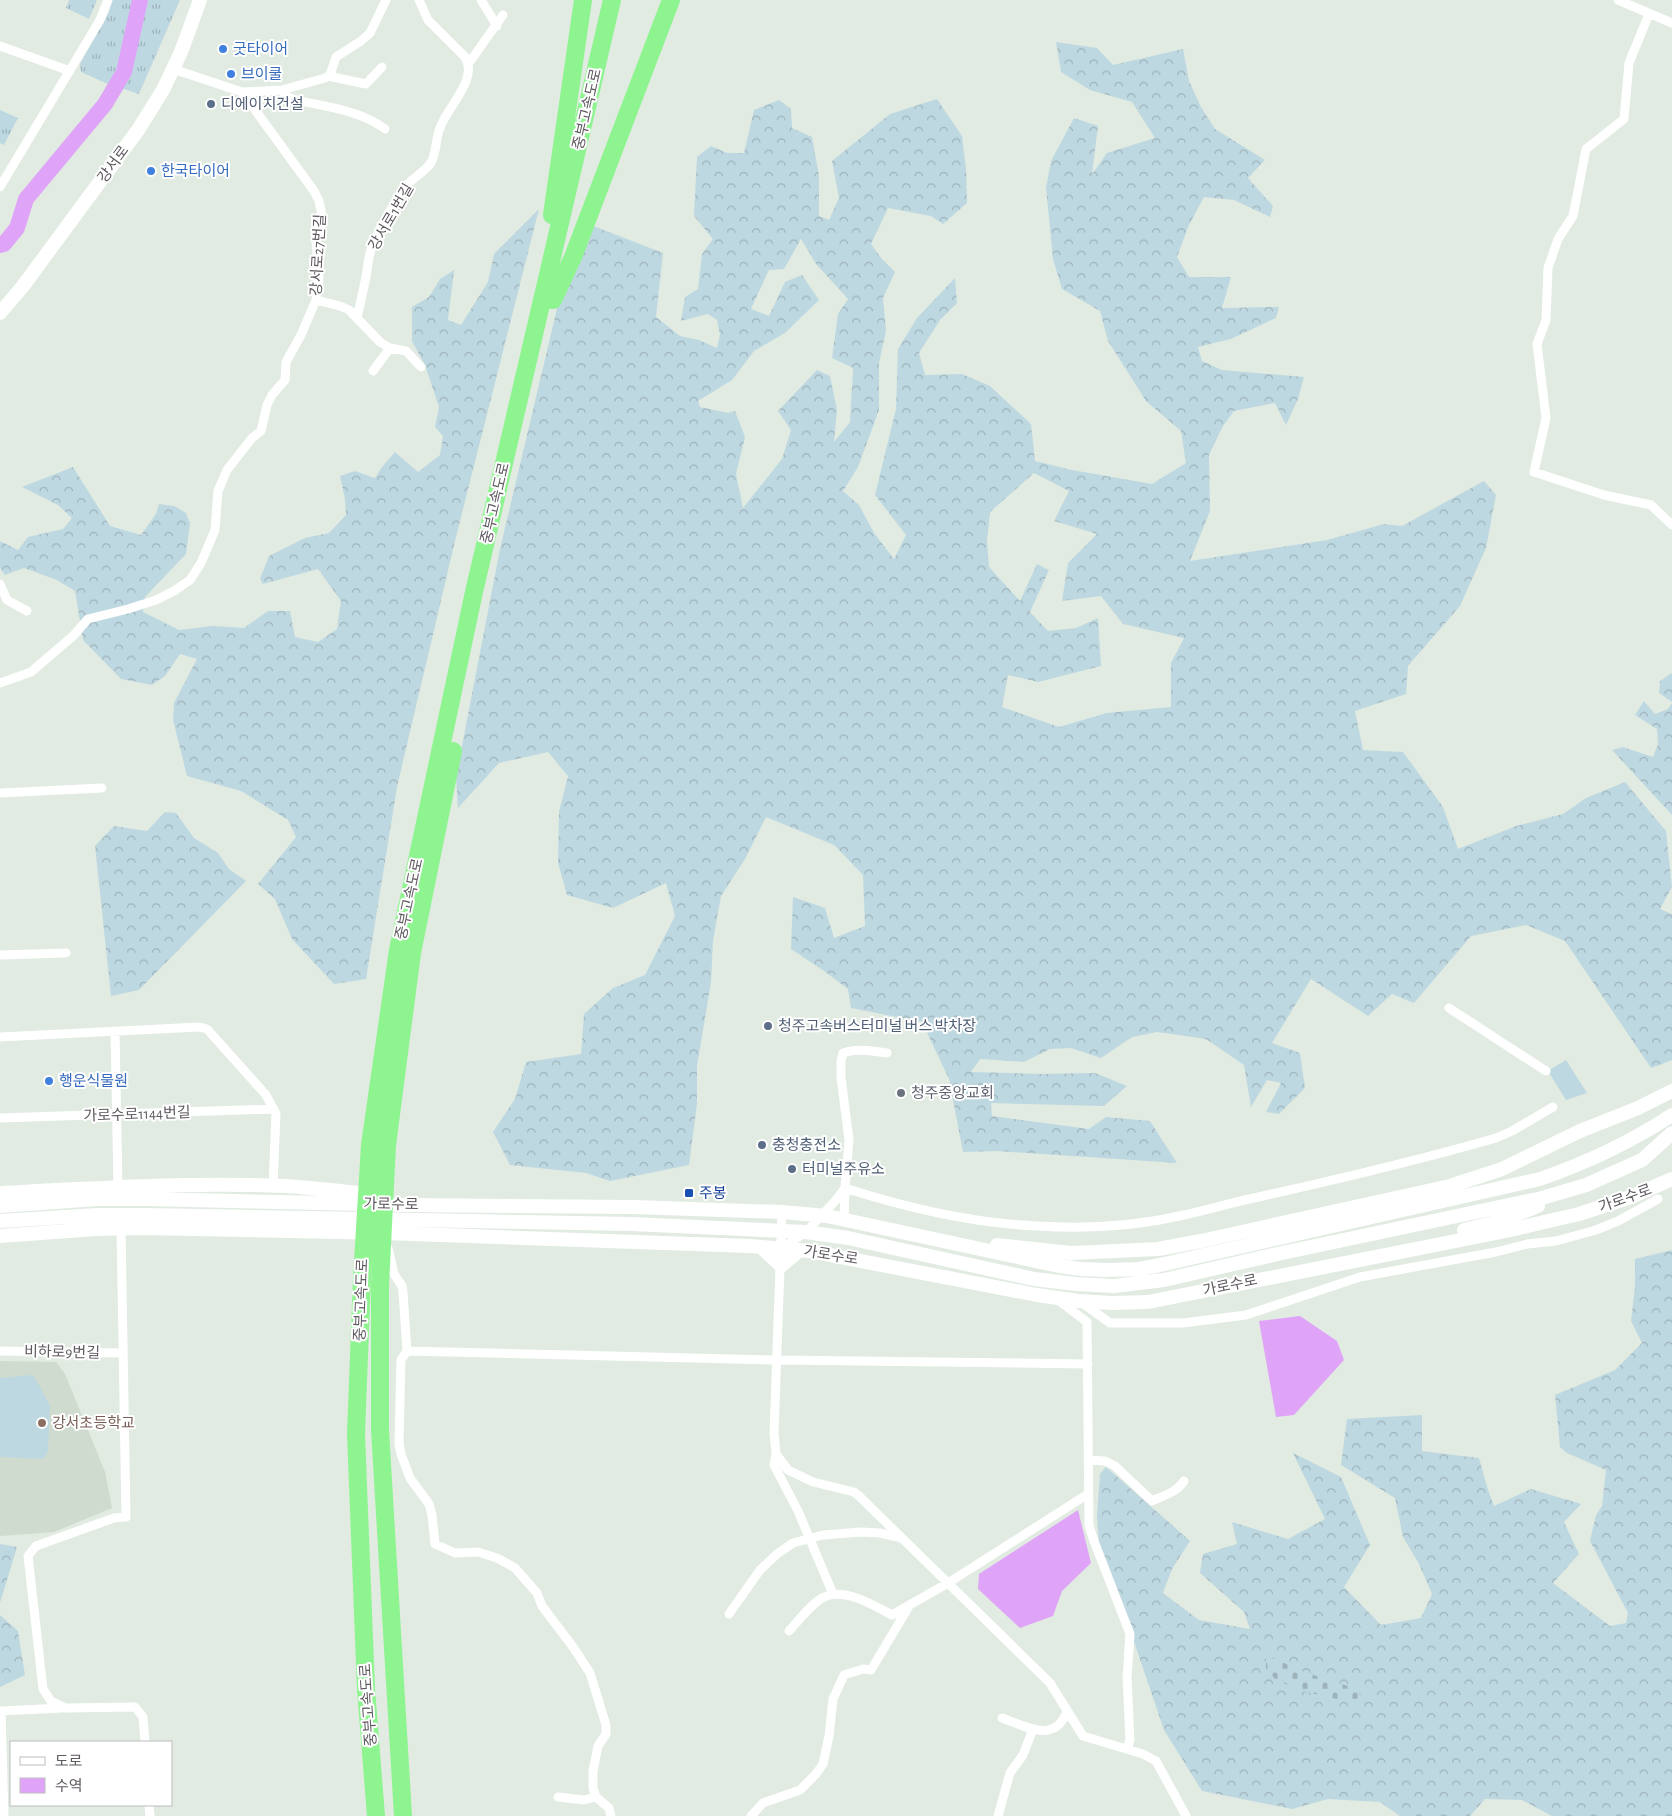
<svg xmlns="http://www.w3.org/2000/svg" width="1672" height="1816" viewBox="0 0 1672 1816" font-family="'Alegreya Sans','Noto Sans KR',sans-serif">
<defs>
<pattern id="grass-tufts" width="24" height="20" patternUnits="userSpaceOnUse" patternTransform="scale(1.25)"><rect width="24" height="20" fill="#bed8e1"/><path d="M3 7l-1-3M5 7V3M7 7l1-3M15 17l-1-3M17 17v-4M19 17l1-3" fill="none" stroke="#9eb2ba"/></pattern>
<pattern id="forest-crowns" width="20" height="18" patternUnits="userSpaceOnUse" patternTransform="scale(1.25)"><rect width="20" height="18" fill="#bed8e1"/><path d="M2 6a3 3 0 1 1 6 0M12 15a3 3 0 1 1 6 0" fill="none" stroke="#9eb2ba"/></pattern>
<pattern id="cemetery-stones" width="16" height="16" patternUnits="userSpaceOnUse" patternTransform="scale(1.25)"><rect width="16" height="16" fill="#bed8e1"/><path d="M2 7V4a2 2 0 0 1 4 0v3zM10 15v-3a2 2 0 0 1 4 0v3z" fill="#9eb2ba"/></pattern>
</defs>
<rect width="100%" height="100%" fill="#e1ebe1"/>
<path fill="#cfdbcf" d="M0,1361L56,1362L65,1374L105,1472L112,1508L54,1532L0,1536Z"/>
<path fill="url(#grass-tufts)" d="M69,0H97L89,19L66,8Z
M112,0H134L121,61L108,84L81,72L80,64L109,12Z
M144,0H180L139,94L118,87L128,71Z
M0,110L18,118L4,145L0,143Z"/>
<path fill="url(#forest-crowns)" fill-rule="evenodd" d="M1056,42L1097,48L1113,65L1183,49L1189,81L1201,107L1215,129L1265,160L1248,178L1273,206L1270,217L1234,200L1204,197L1188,227L1177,257L1189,277H1231L1222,308L1279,307L1276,318L1231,339L1198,347L1202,361L1222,370L1304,377L1298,399L1286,425L1275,403L1234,411L1223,426L1209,455L1210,511L1190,561L1327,540L1384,524L1402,526L1484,481L1496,495L1486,548L1460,606L1408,666L1406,694L1355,711L1363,750L1403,752L1443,807L1458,849L1516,826L1563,814L1586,798L1625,782L1666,831L1672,887L1660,909L1672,914V1060L1651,1068L1565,941L1526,925L1471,936L1414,1003L1392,994L1368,1016L1311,979L1272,1043L1300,1053L1305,1088L1279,1114L1266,1112L1281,1083L1267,1080L1251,1107L1244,1065L1206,1039L1157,1032L1132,1037L1101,1058L1071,1048L1050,1049L1024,1062L980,1059L971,1072L1040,1074L1095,1073L1127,1086L1104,1106L991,1103L992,1116L1089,1129L1106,1117L1150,1121L1177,1163L997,1151L963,1152L949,1079L922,1022L851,1008L848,989L824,971L791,949L793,897L825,908L834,938L865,926L863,875L834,845L766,817L745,859L721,896L713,941L711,982L697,1066V1104L689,1165L610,1181L586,1173L510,1165L493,1132L515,1099L526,1062L581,1054L584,1014L613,988L645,975L675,916L666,883L613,908L567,895L558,863L559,812L568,776L548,752L499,763L458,808L456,777L500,549L578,220L663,253L656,317L680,336L699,340L717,348L720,335L717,320L708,314L681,321L685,297L698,289L702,254L713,239L694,216L697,157L711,146L727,153H744L754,110L779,100L791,109L792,128L812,137L819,176V216L829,220L839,198L832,161L890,114L937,99L962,136L966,169L967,203L943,224L931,216L888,208L871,244L882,259L895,272L883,298L886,331L879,363V410L858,467L843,491L859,505L874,533L894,559L906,535L875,495L896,409L898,349L917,318L955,278L957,303L940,320L919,353L925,375L962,374L990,386L1031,424L1035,461L1072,470L1152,484L1186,463L1181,431L1146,401L1108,341L1100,311L1062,289L1053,259L1046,188L1051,161L1074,118L1098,126L1092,174L1107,153L1155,138L1132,102L1090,90L1061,72ZM801,239L816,264L848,299L838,314L832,358L853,368L850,422L834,442L837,410L830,376L817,370L778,411L791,430L782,459L743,508L736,474L745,437L735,411L728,413L700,407L698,401L732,380L754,351L785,333L819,300L802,275L785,282L769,316L751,309L769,270L784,269ZM1034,473L1069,491L1054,521L1097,534L1068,563L1062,601L1101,596L1123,624L1184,638L1171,663V707L1107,713L1059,727L1002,707L1008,675L1038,682L1101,666L1098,618L1076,628L1048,631L1030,612L1049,570L1037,564L1020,601L989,567L987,541L990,512Z
M539,209L455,541L397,787L366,979L334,984L292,939L275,899L258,884L296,837L288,820L241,791L187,776L173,720L174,703L197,659L180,654L165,676L152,685L121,679L83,640L75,591L57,580L24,568L5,575L0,568V541L18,550L28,537L63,529L72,518L58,505L22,487L73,467L110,526L141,535L156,514L159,504L174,506L186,513L190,523L186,554L145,597L143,612L179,630L212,626L244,628L268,611H290L295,637L318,642L337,629L341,601L318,569L263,584L260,579L269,556L305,538L329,533L346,515L345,499L340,476L355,471L375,478L382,467L395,452L418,472L440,455L443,436L435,427L439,407L425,365L412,341V307L429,297L440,279L454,270L448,320L461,325L488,282L494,254Z
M1672,673V702L1659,693L1660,681Z
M1644,701L1655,714L1668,709L1672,703V815L1612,750L1623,747L1653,757L1658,744L1657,729L1635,715Z
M165,812L176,813L194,838L218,853L229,869L246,881L139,990L111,996L95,846L114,826L147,831Z
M1672,1250V1816H1552L1522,1800L1485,1799L1470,1816H1400L1380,1802L1328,1799L1292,1809L1202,1791L1164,1730L1128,1624L1100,1555L1097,1516L1100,1474L1106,1467L1190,1541L1172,1569L1163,1593L1199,1620L1250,1629L1244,1612L1200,1573L1203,1554L1237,1544L1232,1522L1288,1539L1325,1519L1293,1453L1341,1477L1370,1545L1344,1587L1381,1625L1421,1618L1432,1594L1419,1564L1403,1537L1395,1498L1341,1465L1347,1419L1422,1415V1451L1479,1458L1488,1490L1494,1506L1531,1489L1581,1504L1564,1522L1579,1554L1553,1583L1610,1626L1626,1623L1628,1613L1590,1541L1596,1515L1602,1506L1606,1470L1567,1453L1560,1447L1555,1395L1615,1370L1642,1343L1631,1321L1635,1287V1259Z
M0,1544L17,1547L0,1603Z
M0,1615L18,1631L25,1675L0,1687Z"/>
<path fill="url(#cemetery-stones)" d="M1266,1655L1304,1672L1360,1690L1359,1699L1353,1703L1303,1691L1276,1680L1266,1669Z"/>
<path fill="#bed8e1" d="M1566,1060L1587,1093L1566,1100L1548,1071Z
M33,1375L50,1405L48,1452L43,1459L0,1457V1378Z"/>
<path fill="#dfa4f8" d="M1300,1316L1337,1341L1344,1360L1294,1415L1276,1417L1259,1321Z
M1078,1510L1091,1563L1062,1591L1053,1616L1020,1628L978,1589L979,1574Z"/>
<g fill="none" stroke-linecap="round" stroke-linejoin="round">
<path stroke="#dfa4f8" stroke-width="16" d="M0,245L4,244L17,228L26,199L105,104L124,72L140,0"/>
<path stroke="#fff" stroke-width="9" d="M481,0L497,26
M1618,0L1672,23
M1649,14L1629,63L1624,119L1586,149L1573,216L1558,239L1548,268L1546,320L1537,344L1546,418L1534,472L1604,495L1651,505L1672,525
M0,46L70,71
M469,63L503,15
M328,76L366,84L382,67
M282,90L285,95L292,99C324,107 358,109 385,129
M242,92L282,90L325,78L330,75L336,57L361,41L370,33L386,0
M0,187L100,20L108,0
M316,300L340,306L349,310L380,342L390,348L406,351L421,367
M357,318C360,305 363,291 366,277C368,266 368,255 373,244C382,224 394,202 407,185C414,177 424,172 430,164C437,155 435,139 440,128C447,107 479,79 465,57L428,20L419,0
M373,371L390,348
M0,584L7,600L27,611
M0,683L31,672L73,636L88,619L128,609L156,600L174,591L190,580L201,563L215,530L218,491L227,470L252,438L261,431L267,405L272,395L285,380L286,362L301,335L316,300L319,279L316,241L322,215L319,201L314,191L242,92L173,69
M0,793L102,788
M0,955L66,953
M1449,1008L1546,1071
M115,1031L118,1188
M0,1037L199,1027L207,1029L266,1095L276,1114L273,1186
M0,1118L274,1109
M782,1212L774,1433L776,1454L788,1470L813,1482L854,1492L859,1496L1050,1683L1083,1736L1143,1754L1156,1761L1186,1816
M844,1220L845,1188C907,1208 971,1223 1037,1226C1085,1229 1137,1226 1184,1215C1207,1210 1230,1203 1254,1198C1335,1180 1416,1161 1496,1138L1512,1131L1553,1107
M121,1228L126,1517L114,1518L36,1546L28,1556L43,1689L51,1701L65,1708L135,1707L143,1717L145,1742
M388,1248L394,1274L402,1286L403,1292L407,1351L401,1360L399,1444L401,1454L410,1478L429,1504L432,1515L435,1544L455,1553L478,1552L497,1558L515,1568L537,1593L542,1606L573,1647L590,1673L606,1725V1734L598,1746L593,1771V1788L596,1797L609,1808L611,1816
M782,1248L806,1232L836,1200L845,1188L849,1140L841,1077V1061L843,1053C857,1048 872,1051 887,1053
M1058,1300L1087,1322L1089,1526L1094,1541L1130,1634L1127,1678L1130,1740L1127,1749
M1081,1302L1110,1323H1183L1246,1315L1360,1277L1496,1252L1527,1244L1556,1241L1596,1230L1618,1221L1658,1199
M0,1351L123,1353
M407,1351L777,1360L1088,1364
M776,1454L774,1465L798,1511L833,1594
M1088,1460L1105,1461L1115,1466L1152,1501C1163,1496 1177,1492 1184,1481
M729,1614L760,1570L777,1554L793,1543L823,1535L861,1532L880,1533L902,1538
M789,1631C798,1621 808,1608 819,1600C840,1584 873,1605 892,1615L948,1583L1088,1494
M1002,1718C1027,1727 1055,1744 1067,1711
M558,1797L584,1800L596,1797
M149,1805L150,1816
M4,1816L1,1711L62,1708
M751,1816L763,1803L800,1790L816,1774L823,1764L829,1736L833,1699L844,1675L863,1669L871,1670L908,1608
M998,1816L1010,1773L1023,1755L1033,1729"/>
<path stroke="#fff" stroke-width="14" d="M0,313L23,286L138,130L163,90L181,52L200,0
M0,1193C95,1188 191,1182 286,1186C316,1188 347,1192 377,1195
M0,1206L97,1199H146L408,1205L634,1207L782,1212L827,1216L1059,1266L1081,1269L1107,1270L1139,1269L1160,1265L1540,1179C1586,1163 1631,1142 1672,1115
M0,1221L98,1215H146L631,1224L806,1232L848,1238L1034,1279L1076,1284L1114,1286L1164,1280L1282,1253L1542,1198L1586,1185L1642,1160L1672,1133
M1464,1230L1500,1221L1538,1206
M0,1236L96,1229L145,1228L385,1233L750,1246L809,1251L1037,1295L1079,1301L1112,1303L1148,1302L1506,1231L1579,1214L1631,1197L1672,1179
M997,1245L1071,1253L1158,1249L1201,1241L1450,1186L1502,1169L1580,1131L1638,1108L1672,1091
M761,1247L781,1266L800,1250"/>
<path stroke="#8ef490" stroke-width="18" d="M552,215L583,0
M553,300L573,257L671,0
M376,1816L366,1689L356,1434L362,1278L370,1145L398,950L474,592L612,0
M403,1816L380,1430V1285L387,1145L412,953L453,751"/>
</g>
<g fill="#3f7fe0" stroke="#fff" stroke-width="2">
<circle cx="223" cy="49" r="5"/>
<circle cx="231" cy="74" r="5"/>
<circle cx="151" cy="171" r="5"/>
<circle cx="49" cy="1081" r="5"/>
</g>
<g fill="#5c6f8a" stroke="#fff" stroke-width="2">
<circle cx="211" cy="104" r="5"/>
<circle cx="768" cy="1026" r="5"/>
<circle cx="762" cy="1145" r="5"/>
<circle cx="792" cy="1169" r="5"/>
</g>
<circle fill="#6b7280" stroke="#fff" stroke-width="2" cx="901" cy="1093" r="5"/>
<rect fill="#1a4fb4" stroke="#fff" stroke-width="2" x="684" y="1188" width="10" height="10" rx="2.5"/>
<circle fill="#8d6e63" stroke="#fff" stroke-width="2" cx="42" cy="1423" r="5"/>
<g text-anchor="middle" stroke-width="4" stroke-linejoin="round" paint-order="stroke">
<g font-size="15" fill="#366cbe" stroke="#fff" text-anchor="start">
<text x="233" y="54">굿타이어</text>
<text x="241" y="79">브이쿨</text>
<text x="161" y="176">한국타이어</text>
<text x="59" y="1086">행운식물원</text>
</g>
<g font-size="15" fill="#4e5e75" stroke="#fff" text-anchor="start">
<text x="221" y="109">디에이치건설</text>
<text x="778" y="1031">청주고속버스터미널 버스 박차장</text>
<text x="772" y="1150">충청충전소</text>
<text x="802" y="1174">터미널주유소</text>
</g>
<g font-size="15" fill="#5f5960" stroke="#fff">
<text transform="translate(587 109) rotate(-77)" y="5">중부고속도로</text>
<text transform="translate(113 164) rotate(-54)" y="5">강서로</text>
<text transform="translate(391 217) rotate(-60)" y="5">강서로1번길</text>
<text transform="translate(318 255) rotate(-87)" y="5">강서로27번길</text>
<text transform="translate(495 503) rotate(-77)" y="5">중부고속도로</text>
<text transform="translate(409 899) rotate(-78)" y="5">중부고속도로</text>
<text transform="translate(137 1114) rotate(-2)" y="5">가로수로1144번길</text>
<text transform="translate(1625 1198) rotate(-20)" y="5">가로수로</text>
<text transform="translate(391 1204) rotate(1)" y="5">가로수로</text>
<text transform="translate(831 1255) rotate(9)" y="5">가로수로</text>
<text transform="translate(1230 1285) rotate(-12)" y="5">가로수로</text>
<text transform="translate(361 1300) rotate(-88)" y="5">중부고속도로</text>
<text transform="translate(62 1352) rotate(1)" y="5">비하로9번길</text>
<text transform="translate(368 1705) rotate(-94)" y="5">중부고속도로</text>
</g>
<g font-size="15" fill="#5b616d" stroke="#fff" text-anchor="start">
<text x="911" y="1098">청주중앙교회</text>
</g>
<g font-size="15" fill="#164399" stroke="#fff" text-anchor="start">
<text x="699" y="1198">주봉</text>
</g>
<g font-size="15" fill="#785e54" stroke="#fff" text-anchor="start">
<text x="52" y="1428">강서초등학교</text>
</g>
</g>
<rect x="10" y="1741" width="162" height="65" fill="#ffffff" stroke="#bfbdbf"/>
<rect x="20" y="1757" width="25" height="8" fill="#ffffff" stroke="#bfbdbf"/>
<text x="55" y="1766" font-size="15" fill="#5f5960">도로</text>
<rect x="20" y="1778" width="25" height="15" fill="#dfa4f8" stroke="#bfbdbf"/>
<text x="55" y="1791" font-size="15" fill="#5f5960">수역</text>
</svg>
